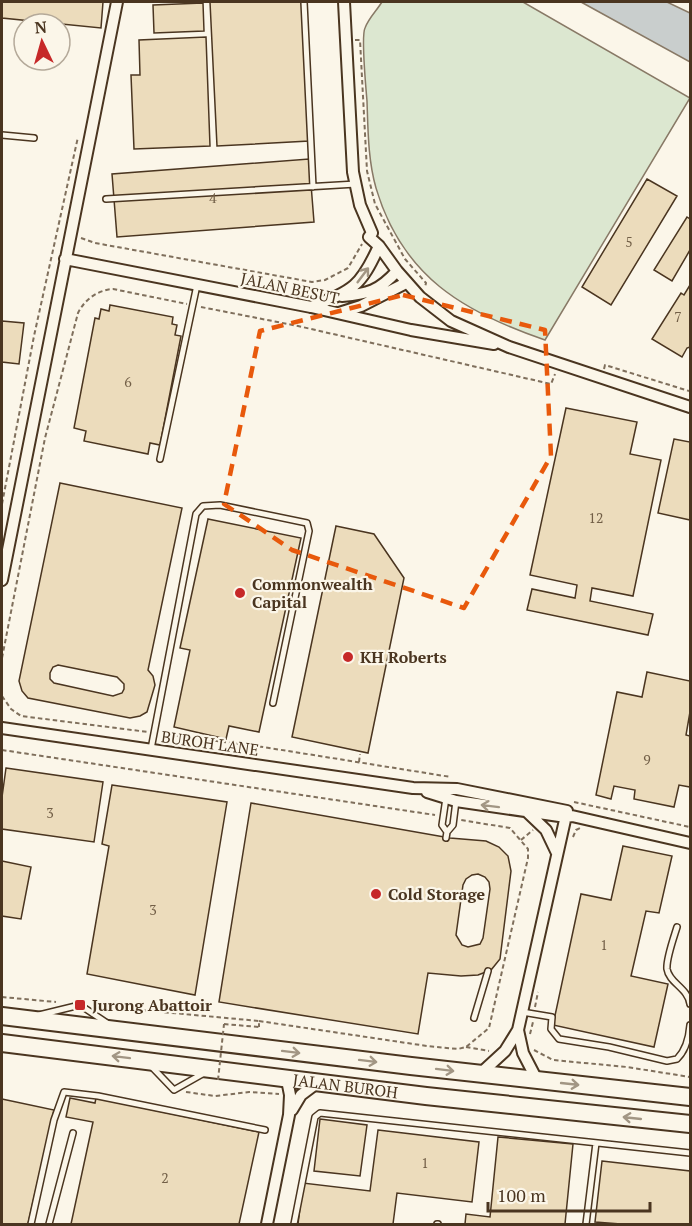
<svg xmlns="http://www.w3.org/2000/svg" width="692" height="1226" viewBox="0 0 692 1226" font-family="'PT Serif',serif">
<rect width="100%" height="100%" fill="#fbf6e9"/>
<path fill="#dce7d0" stroke="#887966" stroke-width="1.5" d="M382,2H523L690,98L545,340C463,312 402,276 376,188C368,160 368,130 367,101C366,89 361,36 365,28C368,19 377,10 382,2Z"/>
<path fill="#c9cecd" stroke="#887966" stroke-width="1.5" d="M581,2H667L690,13V62Z"/>
<path fill="#ecdcbc" stroke="#4a3520" stroke-width="1.5" fill-rule="evenodd" d="M2,2H103L101,28L2,18Z
M210,2H302L309,141L217,146Z
M203,3L204,31L154,33L153,5Z
M206,37L210,146L134,149L131,75H140L139,40Z
M309,159L314,222L117,237L112,174Z
M647,179L677,196L611,305L582,287Z
M687,217L690,219V250L672,281L654,270Z
M690,285V347L687,348L682,357L652,339L681,293L684,295Z
M110,305L173,317L172,324L177,325L175,335L181,336L160,445L150,443L148,454L84,441L86,431L74,428L95,318L99,319L101,309L109,311Z
M2,321L24,323L19,364L2,362Z
M566,408L637,422L630,454L661,460L633,596L592,588L590,601L653,614L648,635L527,610L532,589L575,598L577,585L530,575Z
M674,439L690,442V520L658,513Z
M60,483L182,508L148,670L153,676L155,685L147,712L140,716L130,718L28,698L22,691L19,681ZM58,665L117,677L124,684V689L122,693L113,696L54,683L50,679V673L53,667Z
M208,519L301,538L259,732L229,726L226,739L174,727L190,650L180,648Z
M336,526L374,534L404,578L368,753L292,737Z
M647,672L690,681V712L686,735L690,736V787L679,785L674,807L634,799L635,790L614,786L611,799L596,795L617,692L642,697Z
M6,768L103,782L94,842L2,829V797Z
M112,785L227,802L195,995L87,974L109,846L102,844Z
M251,803L450,838L486,841L499,847L508,856L511,871L500,959L491,970L478,975L461,976L428,973L418,1034L219,1002ZM478,874L485,877L489,882L490,889L483,938L480,944L468,947L462,945L456,935L463,885L466,879L472,875Z
M623,846L672,856L659,913L646,911L631,976L668,984L654,1047L553,1025L581,894L611,900Z
M2,861L31,867L21,919L2,916Z
M70,1098L95,1103L96,1098L259,1132L239,1224H71L93,1122L66,1117Z
M2,1099L54,1110L28,1224H2Z
M320,1119L367,1125L360,1176L314,1171Z
M378,1130L479,1142L472,1202L397,1193L393,1224H298L303,1183L370,1191Z
M498,1137L573,1144L565,1224H465L466,1214L490,1217Z
M602,1161L690,1171V1224H621L595,1222Z"/>
<g fill="none" stroke-linecap="round" stroke-linejoin="round">
<g stroke="#4a3520" stroke-width="8">
<path id="service" d="M304,2L313,187
M2,135L34,138
M106,199L356,184
M160,459L197,285
M151,749L196,514L203,506L220,505L307,523L309,531L273,703
M446,798L442,825L447,832
M446,838L447,832L453,825L456,801
M677,927C674,937 666,959 667,969C669,983 688,988 690,1004
M522,1012L552,1017L551,1029L559,1039L609,1047L667,1061L677,1059C686,1050 689,1038 690,1025
M39,1015L80,1005L107,1023
M474,1018L488,971
M150,1065L174,1090L204,1073
M31,1224L54,1120L64,1092L98,1096L265,1130
M49,1224L73,1133
M294,1224L315,1117L320,1113L690,1153
M437,1224H438
M586,1224L596,1143"/>
</g>
<g stroke="#4a3520" stroke-width="14">
<path id="minor" d="M344,2L353,172L360,205L372,233L369,237L379,246L397,271L420,297L451,321L509,347L690,407
M65,259L311,307L411,330L494,344
M342,296C368,294 379,291 397,271
M311,307C353,290 360,288 379,246
M339,313L361,306L406,283
M2,580L117,2
M2,728L413,788L457,789L567,811
M427,792L456,801L566,817L572,816L690,843
M525,810L546,830L557,853
M518,1030L523,1053L537,1080
M480,1074L505,1051L518,1030L567,811
M292,1110L301,1095L317,1083
M267,1224L289,1115L290,1095L287,1080"/>
</g>
<g stroke="#4a3520" stroke-width="20">
<g id="trunk">
<path d="M2,1016L411,1066L690,1097"/>
<path id="s1" d="M2,1043L426,1096L690,1124"/>
</g>
</g>
<path stroke="#7f6f5c" stroke-width="2" stroke-dasharray="4.5 3" stroke-linecap="butt" d="M355,40H360L367,171L375,204L405,259L426,283L425,287
M81,238L95,243L312,282L325,280L348,268L362,244
M201,307L298,326L551,384L555,374
M604,369L605,365L689,391
M2,504L34,336L78,137
M2,658L45,438L78,313C85,299 98,290 113,289L187,304
M2,696L11,709L21,716L148,732
M162,734L263,747L451,777
M2,750L435,815
M359,762L360,754
M574,802L690,827
M573,837L576,830L580,828
M521,840L533,830
M2,997L56,1002
M97,1006L259,1021V1027
M535,1007L538,992
M259,1021L427,1046L458,1049L466,1047L489,1028L528,858V849L510,828L461,820
M224,1024L259,1027
M530,1034L533,1022
M466,1047L489,1051
M534,1050L553,1060L627,1067L690,1077
M186,1092L215,1096L249,1092L279,1094"/>
<use href="#service" stroke="#fbf6e9" stroke-width="5"/>
<use href="#minor" stroke="#fbf6e9" stroke-width="10"/>
<use href="#trunk" stroke="#fbf6e9" stroke-width="16"/>
<path stroke="#7f6f5c" stroke-width="2" stroke-dasharray="4.5 3" stroke-linecap="butt" d="M218,1080L224,1024"/>
</g>
<defs><path id="oneway-shaft" d="M-6 0H5M1.5-3L5.5 0L1.5 3" fill="none" stroke-width="1.6" stroke-linecap="round" stroke-linejoin="round" transform="scale(1.5)"/></defs>
<g stroke="#a29684">
<use href="#oneway-shaft" transform="translate(363 275) rotate(-53)"/>
<use href="#oneway-shaft" transform="translate(490 806) rotate(-173)"/>
<use href="#oneway-shaft" transform="translate(291 1052) rotate(7)"/>
<use href="#oneway-shaft" transform="translate(121 1057) rotate(-173)"/>
<use href="#oneway-shaft" transform="translate(368 1061) rotate(7)"/>
<use href="#oneway-shaft" transform="translate(445 1070) rotate(7)"/>
<use href="#oneway-shaft" transform="translate(570 1084) rotate(6)"/>
<use href="#oneway-shaft" transform="translate(632 1118) rotate(-174)"/>
</g>
<path fill="none" stroke="#e8590c" stroke-width="4.5" stroke-dasharray="12 8" stroke-linejoin="round" d="M403,295L545,330L551,456L464,608L292,550L224,504L260,331Z"/>
<g fill="#c62828" stroke="#fbf6e9" stroke-width="2">
<circle cx="240" cy="593" r="6"/>
<circle cx="348" cy="657" r="6"/>
<circle cx="376" cy="894" r="6"/>
<rect x="74" y="999" width="12" height="12" rx="3"/>
</g>
<g text-anchor="middle" stroke-width="4.5" stroke-linejoin="round" paint-order="stroke">
<g font-size="14" fill="#725f47">
<text x="213" y="203">4</text>
<text x="629" y="247">5</text>
<text x="678" y="322">7</text>
<text x="128" y="387">6</text>
<text x="596" y="523">12</text>
<text x="647" y="765">9</text>
<text x="50" y="818">3</text>
<text x="153" y="915">3</text>
<text x="604" y="950">1</text>
<text x="425" y="1168">1</text>
<text x="165" y="1183">2</text>
</g>
<g font-size="16" fill="#4a3520" stroke="#fbf6e9">
<text transform="translate(290 288) rotate(12)" y="6">JALAN BESUT</text>
<text transform="translate(210 743) rotate(8)" y="6">BUROH LANE</text>
<text dy="6" stroke="none"><textPath href="#s1" startOffset="346">JALAN BUROH</textPath></text>
</g>
<g font-size="16" font-weight="bold" fill="#4a3520" stroke="#fbf6e9" text-anchor="start">
<text x="252" y="590">Commonwealth<tspan x="252" dy="18">Capital</tspan></text>
<text x="360" y="663">KH Roberts</text>
<text x="388" y="900">Cold Storage</text>
<text x="92" y="1011">Jurong Abattoir</text>
</g>
</g>
<rect width="692" height="1226" fill="none" stroke="#4a3520" stroke-width="6"/>
<g transform="translate(42 42) rotate(355)"><circle r="28" fill="#fbf6e9" stroke="#b4a999" stroke-width="1.5"/>
<path d="M0-4.5L10 22L0 15L-10 22Z" fill="#c62828"/>
<text y="-9" font-size="16" font-weight="bold" text-anchor="middle" fill="#4a3520">N</text>
</g>
<path d="M488 1202v9h162v-9" fill="none" stroke="#4a3520" stroke-width="3"/>
<text x="497" y="1202" font-size="18" fill="#4a3520" stroke="#fbf6e9" stroke-width="4.5" paint-order="stroke">100 m</text>
</svg>
